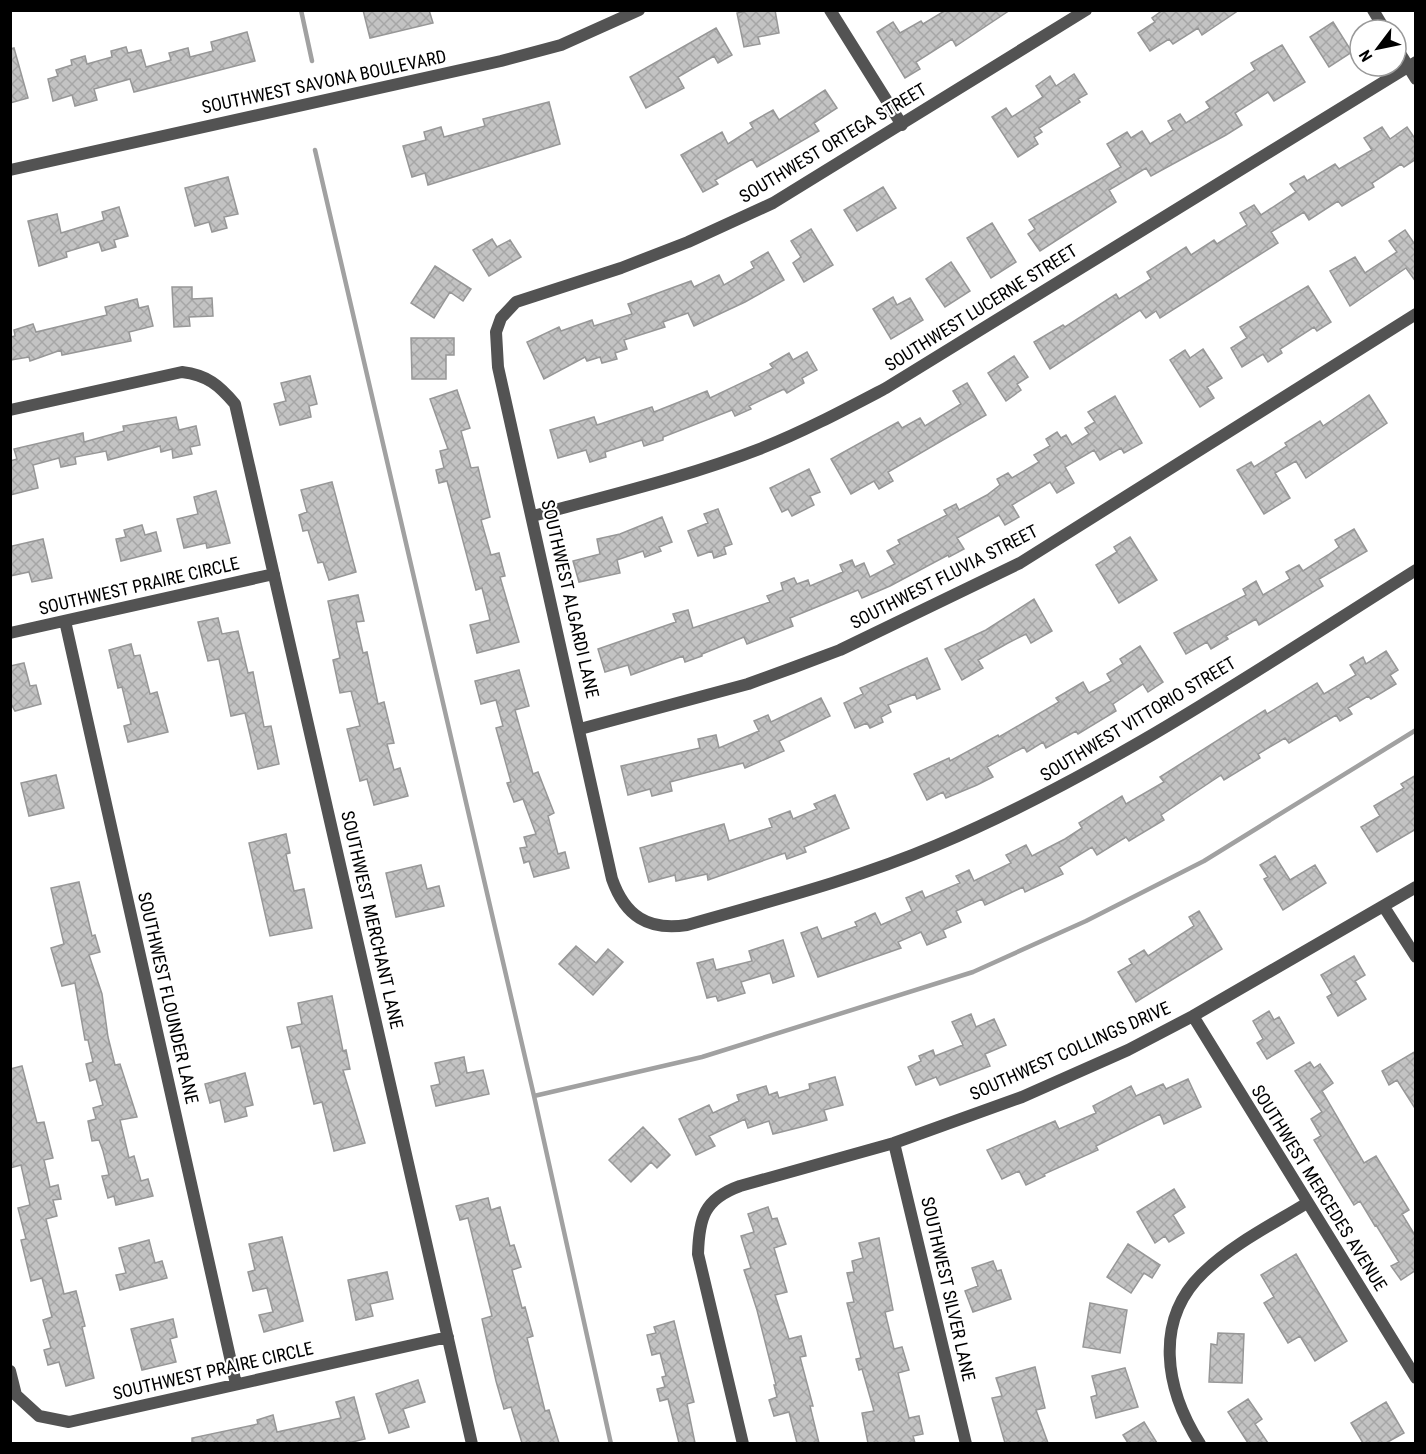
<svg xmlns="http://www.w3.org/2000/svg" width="1426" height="1454" viewBox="0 0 1426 1454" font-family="'Roboto Condensed',sans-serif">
<defs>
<pattern id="building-cross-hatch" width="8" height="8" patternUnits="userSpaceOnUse" patternTransform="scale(1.5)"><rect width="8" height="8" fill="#c3c3c3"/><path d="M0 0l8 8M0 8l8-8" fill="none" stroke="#a6a6a6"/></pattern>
</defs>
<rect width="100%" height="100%" fill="#fff"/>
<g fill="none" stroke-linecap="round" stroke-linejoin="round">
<path stroke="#a1a1a1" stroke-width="4.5" d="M301,10L312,61
M315,150L534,1096L611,1444
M534,1096L702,1057L973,972L1086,921L1204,861L1416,730"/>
</g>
<path fill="url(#building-cross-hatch)" stroke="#979797" stroke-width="1.5" d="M363,10H429L433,23L370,38Z
M751,10H775L779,33L758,37L760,44L744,47L737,13Z
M946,10H1010L956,46L952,39L916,62L920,69L905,78L877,32L893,22L900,33L921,21L923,24Z
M1163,10H1239L1202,35L1198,28L1173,44L1169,39L1150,51L1138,33L1155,22L1152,18Z
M1333,22L1352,52L1329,67L1310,37Z
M716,28L732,55L718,63L714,56L678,77L684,88L646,108L630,77Z
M247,32L255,61L134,92L130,79L94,89L97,100L75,106L72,95L53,101L48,79L58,76L56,70L72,65L71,60L85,56L87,64L112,57L111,51L126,47L128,53L141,50L146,67L171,60L169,53L188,48L190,57L213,51L211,42Z
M1282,45L1305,82L1274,101L1268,92L1235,113L1242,125L1226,135L1151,176L1146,168L1109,190L1116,202L1040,251L1028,234L1035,229L1029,220L1121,167L1107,144L1127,132L1131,138L1142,131L1150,144L1173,130L1168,121L1180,114L1186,123L1210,108L1206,102L1255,70L1251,63Z
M14,48L28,98L10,103V49Z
M1074,74L1087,94L1078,99L1080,102L1039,128L1042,132L1034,137L1038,144L1018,157L992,117L1006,108L1012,117L1043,97L1036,86L1050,76L1056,86Z
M825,90L837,108L814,123L819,131L757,167L752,159L715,180L718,184L703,192L681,155L722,132L728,144L753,128L750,123L773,110L779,120Z
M549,102L560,144L428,185L425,173L412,177L403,146L426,140L424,132L441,127L444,137L485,126L483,119Z
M1382,127L1390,139L1407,127L1416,140V159L1404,167L1401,164L1372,183L1374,187L1342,206L1338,201L1309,220L1304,212L1271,232L1278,243L1160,318L1156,311L1146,318L1140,310L1050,369L1034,342L1063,325L1065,327L1116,294L1119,299L1151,279L1147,272L1186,247L1191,255L1214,240L1217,244L1247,225L1240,213L1254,205L1261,215L1296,192L1290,184L1304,176L1307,181L1335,164L1339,169L1372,150L1364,138Z
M228,177L238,214L224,217L227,228L212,232L209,222L195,226L185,188Z
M883,187L896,208L857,231L844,210Z
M119,207L128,236L114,240L116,247L102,251L99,242L66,252L67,257L39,266L28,221L57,214L61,233L104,220L102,212Z
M992,223L1016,262L991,278L967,238Z
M811,229L833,265L804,282L793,263L801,257L791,241Z
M1405,230L1416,246V282L1406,268L1350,306L1330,271L1355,257L1365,273L1397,252L1389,241Z
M492,239L497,247L510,240L521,257L489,276L473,250Z
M768,252L784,280L745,302L694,326L688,313L663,322L665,327L624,340L627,349L615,353L617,359L602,363L600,357L587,361L585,357L544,379L527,342L559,327L561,331L592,320L594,326L632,314L628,304L691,281L694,287L719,275L724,285L754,268L751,262Z
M951,262L970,291L945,307L926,279Z
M435,266L471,289L463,301L450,292L434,318L411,303Z
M1308,286L1331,322L1317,331L1314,327L1280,349L1282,353L1268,362L1263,354L1242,367L1231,348L1247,338L1240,327Z
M172,287H192V299L212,298L213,316L189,317L190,326L174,327Z
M893,297L897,305L910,298L923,320L891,339L873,309Z
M137,299L139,308L148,306L153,326L129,332L131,341L62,355L61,350L30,361L29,357L10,360V337L15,336L14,330L33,324L36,332L107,315L105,307Z
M411,338H454V355H446V379H412Z
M1203,349L1222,378L1207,387L1214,398L1200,407L1170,360L1185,350L1190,358Z
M807,352L817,370L802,378L804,383L787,393L784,389L749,406L751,409L735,416L732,410L663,437V440L644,446L642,440L605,452L606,457L590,462L586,450L558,458L550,430L594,417L597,425L652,407L654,412L707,391L710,398L773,368L770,364L789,353L793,360Z
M1014,356L1028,377L1017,384L1021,390L1006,401L988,373Z
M310,376L317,404L309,406L311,417L280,425L274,404L286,401L281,383Z
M967,383L986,415L888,472L893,481L879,489L874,481L851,494L831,459L898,422L902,428L920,418L925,426L961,404L953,391Z
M457,390L470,428L461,431L471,468L478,467L490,517L481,520L491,555L499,553L505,576L500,577L519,642L477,653L470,625L490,620L482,588L476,590L447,481L439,483L436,470L444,468L440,451L448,449L430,399Z
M1369,395L1387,423L1306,478L1296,461L1275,473L1290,498L1264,514L1237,470L1251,462L1254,467L1287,446L1285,443L1320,421L1323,426Z
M1115,396L1142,443L1124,453L1121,448L1100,460L1094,450L1065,467L1074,483L1057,493L1050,482L1012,505L1019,517L1005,525L999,515L957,538L964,549L949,557L948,555L890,586L862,598L858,590L790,618L793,626L747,644L744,637L702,654V656L685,662L683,656L631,675L628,665L605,672L598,649L676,622L673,614L688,610L693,628L770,602L767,596L783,590L781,583L794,578L797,584L808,580L810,586L843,572L840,565L852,560L855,567L864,563L870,577L895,564L887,551L900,544L898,540L947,515L944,510L956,504L959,510L987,495L1000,485L997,479L1008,473L1012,478L1039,462L1034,455L1050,446L1046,439L1057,432L1061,438L1066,435L1072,445L1089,434L1085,428L1095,422L1088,412Z
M176,417L179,430L196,426L200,445L190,447L192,454L173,458L172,449L161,452L160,446L108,460L106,451L75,457L76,464L61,467L59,458L33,465L38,488L10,495V461L17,459L14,449L83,433L84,442L124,431L123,426Z
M809,469L820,492L810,496L814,505L792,516L788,509L782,512L770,488Z
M332,482L356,572L329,580L323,562L318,563L308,530L303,531L299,515L307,512L301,490Z
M216,491L230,543L207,548L206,543L184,548L177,519L198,514L194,497Z
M718,509L732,544L724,547L726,554L714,558L712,551L698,556L688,531L708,523L704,514Z
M662,517L672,542L659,547L661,551L645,557L643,551L617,560L620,573L579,582L573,561L600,554L597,539L620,534Z
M142,525L145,535L156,532L161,551L121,561L116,539L126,537L124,530Z
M1354,529L1367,551L1319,579L1323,586L1259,625L1256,619L1226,636L1228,639L1211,649L1207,642L1186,654L1174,633L1246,595L1243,589L1256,581L1263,595L1290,579L1286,572L1299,565L1303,571L1328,555L1339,547L1335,540Z
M1130,537L1157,580L1119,603L1096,565L1117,552L1114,547Z
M43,539L52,578L32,582L29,572L10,576L12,546Z
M358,595L364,621L356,622L363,653L367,652L378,704L384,702L394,743L387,744L394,770L400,768L408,796L374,805L367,779L360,781L347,729L360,726L351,691L340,693L333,660L340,658L328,601Z
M1034,599L1052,631L1031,643L1026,634L1008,643L978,660L983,668L962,680L945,649L986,630Z
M218,618L222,634L238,631L248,673L253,672L264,727L271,726L279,764L258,769L245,713L231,716L219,659L208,661L198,622Z
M131,644L134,656L140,655L150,694L157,692L168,732L128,742L124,726L131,724L122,687L118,688L109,650Z
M1140,646L1163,682L1148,692L1143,684L1113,704L1116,711L1078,734L1076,731L1046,748L1043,742L1027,752L1024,747L987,767L993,777L977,785L946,798L943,792L927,800L914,774L949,758L950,761L998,735L999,737L1059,702L1056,698L1083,682L1089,693L1111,681L1107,674L1123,664L1120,659Z
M1386,651L1398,670L1390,675L1396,684L1371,699L1368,696L1348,708L1352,714L1340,721L1336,715L1289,743L1285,738L1258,754L1260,758L1224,780L1221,775L1161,815L1164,820L1129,841L1126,837L1097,855L1092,847L1059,867L1063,874L1025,892L1023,887L985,905L982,899L956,911L961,922L943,930L946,937L927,945L921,932L898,942L901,948L818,977L801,933L817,927L822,939L857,926L855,922L875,913L881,925L912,911L906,898L922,891L925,898L960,883L956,876L969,870L974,881L1011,863L1006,855L1026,845L1032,856L1065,839L1082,828L1079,823L1122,796L1126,804L1164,782L1160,777L1265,710L1267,714L1317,683L1324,694L1356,675L1350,665L1363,657L1366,664Z
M927,658L940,689L917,699L915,694L888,705L891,712L881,717L883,722L870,728L867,723L855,728L844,703L863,694L860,688Z
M24,663L30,686L36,685L41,704L15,711L10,702V666Z
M519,670L529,706L515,710L533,774L538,772L554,813L548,816L558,854L565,852L569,868L534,877L529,861L524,863L520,848L527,847L524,837L536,834L523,799L514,802L507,783L511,782L496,728L503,726L496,700L481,704L475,681Z
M821,698L830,716L779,741L784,751L745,768L743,763L670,782L672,791L652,796L650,789L628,795L621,766L700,748L698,739L716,735L719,748L759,731L754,721L768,715L771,722Z
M56,775L64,808L29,816L21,783Z
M1416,775V829L1377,852L1361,827L1380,816L1374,806L1404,788L1401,784Z
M835,795L849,828L804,847L806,852L787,859L785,853L708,880L707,874L676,881L675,875L649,882L640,848L724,824L729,841L772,827L769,819L790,811L793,819L817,809L814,804Z
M286,834L290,853L286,854L294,891L304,889L312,928L270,936L249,843Z
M1275,856L1290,880L1315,865L1326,883L1283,910L1264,879L1268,877L1260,865Z
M421,865L427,889L439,886L444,906L396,917L386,873Z
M79,882L92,936L95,935L100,952L89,955L102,994L108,1037L115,1065L120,1064L137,1117L120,1120L129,1158L134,1156L141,1181L148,1179L153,1196L116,1205L114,1196L108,1198L102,1176L109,1175L103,1151L99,1140L92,1141L88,1121L96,1119L93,1108L103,1105L96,1079L90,1081L86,1064L93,1062L88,1040H85L75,983L62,986L51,948L64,944L51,888Z
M1199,911L1222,949L1136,1002L1118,972L1132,964L1129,959L1144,950L1148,956L1194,926L1189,917Z
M783,940L794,976L773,983L770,973L741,982L745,993L718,1001L716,996L707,998L697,963L713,959L716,970L752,961L749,951Z
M576,946L596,963L608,949L623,962L593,995L559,964Z
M1354,956L1365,975L1355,981L1366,999L1338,1016L1327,997L1332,994L1321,975Z
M332,996L343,1051L346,1050L350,1069L343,1070L365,1143L334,1151L322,1102L314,1104L300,1046L292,1048L287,1027L302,1024L298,1003Z
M1269,1011L1274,1020L1279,1017L1294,1043L1267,1059L1257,1043L1263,1039L1253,1021Z
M971,1014L976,1027L994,1019L1006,1045L985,1054L990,1066L940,1085L936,1077L916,1085L908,1067L921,1061L919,1056L933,1050L935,1056L963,1045L952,1022Z
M1416,1051V1110L1397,1080L1389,1085L1382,1071Z
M464,1057L467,1073L483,1070L489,1094L436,1106L431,1086L440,1084L435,1063Z
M1310,1062L1314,1068L1320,1064L1333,1083L1322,1091L1364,1163L1376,1156L1409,1210L1402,1214L1416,1237V1270L1401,1280L1391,1266L1399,1262L1376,1225L1375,1226L1360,1201L1354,1205L1314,1140L1321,1136L1311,1119L1322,1112L1295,1071Z
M22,1066L37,1123L44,1122L53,1158L44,1160L50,1187L58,1185L61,1199L53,1200L57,1216L46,1219L64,1294L76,1291L85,1326L82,1327L94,1378L66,1386L59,1362L48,1365L44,1350L51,1348L43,1320L52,1317L42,1278L31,1281L21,1240L26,1239L18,1208L30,1205L21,1165L10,1168V1069Z
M245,1073L253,1105L245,1107L247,1116L225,1122L220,1100L210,1103L205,1084Z
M835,1077L843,1105L824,1110L827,1120L805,1126L773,1134L769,1121L748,1128L745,1119L709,1136L715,1146L696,1155L679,1119L709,1105L713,1113L739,1101L737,1095L766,1086L769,1095L777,1092L779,1098L810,1089L809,1084Z
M1188,1079L1201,1107L1164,1124L1160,1114L1096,1146L1098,1150L1044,1174L1045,1176L1026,1185L1019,1171L1002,1179L987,1150L1055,1121L1059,1129L1096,1113L1093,1106L1131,1086L1136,1096L1163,1084L1166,1089Z
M643,1127L670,1155L657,1168L651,1162L631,1182L609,1160Z
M1174,1189L1185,1207L1173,1215L1184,1233L1169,1242L1165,1236L1155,1243L1137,1212Z
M488,1198L491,1210L500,1207L510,1246L514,1245L521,1267L512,1270L522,1308L525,1307L533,1336L527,1338L545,1411L549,1410L559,1443H522L511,1407L504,1409L496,1381L482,1319L492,1316L468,1218L460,1220L456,1206Z
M768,1207L772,1219L777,1218L786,1244L774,1248L787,1292L775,1295L789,1339L801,1336L806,1356L800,1357L813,1406H810L819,1443H797L789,1412L774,1416L769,1400L777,1397L774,1385H776L757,1310L744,1270L751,1268L741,1236L754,1232L748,1214Z
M282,1237L303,1321L264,1332L259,1315L273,1312L267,1288L253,1291L248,1272L255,1270L249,1244Z
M879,1238L893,1310L885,1312L894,1349L902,1347L909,1370L898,1373L909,1418L919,1416L923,1434L913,1436L915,1443H868L862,1413L874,1411L862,1369L859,1370L856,1359L861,1358L847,1303L854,1302L847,1273L854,1272L852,1261L863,1258L859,1243Z
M149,1240L155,1263L162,1261L167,1278L120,1290L116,1275L126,1273L119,1248Z
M1128,1244L1160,1265L1152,1278L1144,1273L1131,1293L1107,1277Z
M1296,1254L1347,1341L1315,1361L1300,1336L1288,1343L1264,1303L1274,1297L1261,1275Z
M993,1261L997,1271L1001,1270L1011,1299L973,1312L965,1291L978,1286L972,1268Z
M387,1272L393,1299L370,1304L373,1316L356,1320L348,1280Z
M1090,1303L1127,1310L1120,1353L1083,1347Z
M173,1319L177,1337L170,1339L176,1362L142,1370L131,1329Z
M674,1321L694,1402L687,1404L695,1443H679L668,1399L660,1401L657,1389L665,1387L662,1377L666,1376L660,1353L652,1355L647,1335L656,1333L654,1327Z
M1218,1333L1244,1334L1242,1383L1209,1382L1211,1344L1217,1345Z
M1035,1367L1045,1408L1036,1410L1048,1443H1005L992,1398L1002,1396L996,1378Z
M1125,1368L1138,1407L1096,1418L1091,1397L1097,1395L1092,1376Z
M418,1380L425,1402L403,1409L409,1427L389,1433L376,1394Z
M354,1397L365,1439L348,1443H192V1438L258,1424L257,1420L273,1415L277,1432L341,1418L336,1402Z
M1248,1399L1262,1419L1255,1424L1268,1443H1248L1228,1412Z
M1386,1402L1404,1433L1386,1443H1363L1351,1423Z
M1144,1422L1157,1443H1128L1123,1435Z"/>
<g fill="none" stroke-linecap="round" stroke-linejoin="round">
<path stroke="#535353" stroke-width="12" d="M830,10L902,125
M1086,10L773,203L688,242L621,268L516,302L501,318L496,332L498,367L612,879C625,916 648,931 687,925C771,901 857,879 937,845C1107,773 1260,668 1416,570
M1373,10L1385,30
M1396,47L1416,79
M10,410L182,372C207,375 219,385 235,404L472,1444
M533,516C610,495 687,477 762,448C805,431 846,409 886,388L1416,62
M65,621L236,1384
M10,633L274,574
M580,729L748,684L792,668L840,650L1020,563L1416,314
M1384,907L1416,957
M1193,1016L1416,1378
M894,1143L966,1444
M10,1371L16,1395L39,1416L69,1422L448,1337
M743,1444L698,1254C699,1218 704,1199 740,1186L894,1143L1022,1097L1128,1050L1193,1016L1416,887
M1200,1444C1165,1389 1153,1320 1204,1272C1233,1244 1273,1224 1307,1203"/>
<path stroke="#535353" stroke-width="12" d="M10,170L501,61L561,45L639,10"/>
</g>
<g text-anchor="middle" stroke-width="4.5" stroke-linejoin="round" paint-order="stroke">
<g font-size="18" fill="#000" stroke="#fff">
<text transform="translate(324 82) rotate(-12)" y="6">SOUTHWEST SAVONA BOULEVARD</text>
<text transform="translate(833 143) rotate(-31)" y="6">SOUTHWEST ORTEGA STREET</text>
<text transform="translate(981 308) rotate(-32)" y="6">SOUTHWEST LUCERNE STREET</text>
<text transform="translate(944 577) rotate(-27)" y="6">SOUTHWEST FLUVIA STREET</text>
<text transform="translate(139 586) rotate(-13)" y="6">SOUTHWEST PRAIRE CIRCLE</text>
<text transform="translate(570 599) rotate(77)" y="6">SOUTHWEST ALGARDI LANE</text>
<text transform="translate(1138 719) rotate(-31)" y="6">SOUTHWEST VITTORIO STREET</text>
<text transform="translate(372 920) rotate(77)" y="6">SOUTHWEST MERCHANT LANE</text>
<text transform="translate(168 998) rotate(77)" y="6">SOUTHWEST FLOUNDER LANE</text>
<text transform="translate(1070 1051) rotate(-24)" y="6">SOUTHWEST COLLINGS DRIVE</text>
<text transform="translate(1319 1188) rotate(58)" y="6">SOUTHWEST MERCEDES AVENUE</text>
<text transform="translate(948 1289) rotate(77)" y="6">SOUTHWEST SILVER LANE</text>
<text transform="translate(213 1371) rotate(-13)" y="6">SOUTHWEST PRAIRE CIRCLE</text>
</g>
</g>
<rect width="1426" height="1454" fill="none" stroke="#000000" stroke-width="24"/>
<g transform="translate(1378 48) rotate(238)"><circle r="28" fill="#ffffff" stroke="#999999" stroke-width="1.5"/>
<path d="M0-4.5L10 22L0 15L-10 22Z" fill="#000000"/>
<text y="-9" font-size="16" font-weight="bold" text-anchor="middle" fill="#000000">N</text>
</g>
</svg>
